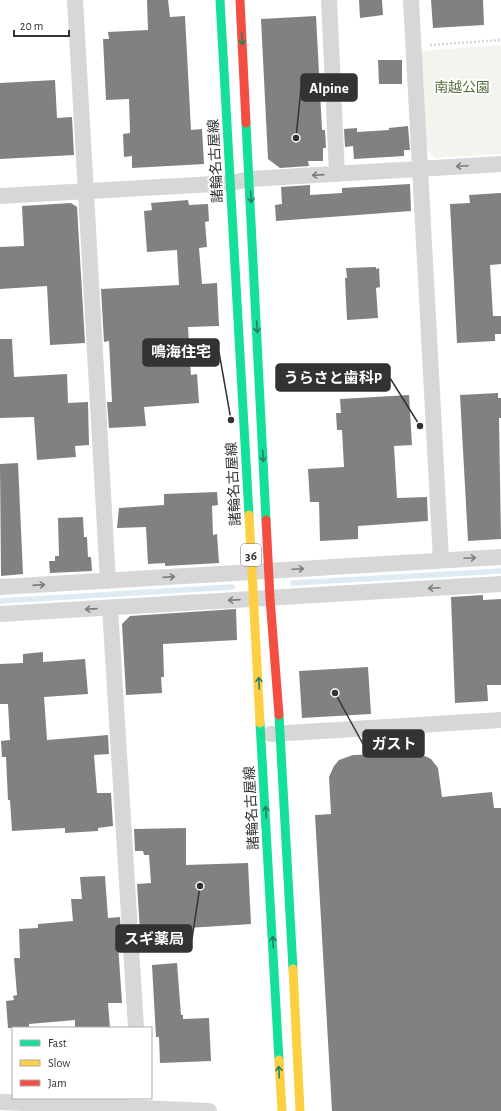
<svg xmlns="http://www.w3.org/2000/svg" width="501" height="1111" viewBox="0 0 501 1111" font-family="'Alegreya Sans','Noto Sans JP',sans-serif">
<rect width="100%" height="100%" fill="#fff"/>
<path fill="#f1f5ed" d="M501,45V154L435,158L427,150L421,51Z"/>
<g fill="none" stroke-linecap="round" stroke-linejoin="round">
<path stroke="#ddebf3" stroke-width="5.5" d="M293,583L501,571
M0,601L232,587"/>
</g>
<path fill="#818181" d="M147,0H168L170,17L185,16L191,130L202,129L204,164L132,168V156L124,157L123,134L130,133L129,99L106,100L103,39H109L108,32L148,30Z
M359,0H382L383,15L360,18Z
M431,0H483L484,25L433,28Z
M316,16L322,130H325L326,148H323V161H308L309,166L280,168L268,159L261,19Z
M378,60H402V84H379Z
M55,80L57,118L72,117L74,155L0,159V83Z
M408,126L410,150H404V156L354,159L353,146L345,147L344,129L357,128V132L389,130V128Z
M410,184L411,211L276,221L275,205L282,204L281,187L310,185V195L342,193V188Z
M501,193V264L490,265L493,316H501V334H495V341L457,343L450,204L470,203L469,195Z
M188,200L189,205L208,204L209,221L205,222L207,247L199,248L202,284L217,283L219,326L188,327L191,375L197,374L199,403L144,407L146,426L109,428L107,402H112L109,341L104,342L101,289L179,285L177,250L147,252L144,211L152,210L151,203Z
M71,203L77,207L85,343L50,345L47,286L0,289V247L24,246L22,206Z
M376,267V269L379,268L380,287L376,288L378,318L347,320L345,278H347L346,268Z
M0,339H12L14,377L67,374L68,403L88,402L89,445L75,446L76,457L37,460L34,417L0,418Z
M498,393V398H501V418H499L501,539L468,541L460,395Z
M409,395L412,445L394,446L397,498L427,497L428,521L358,526V539L320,541L319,502H310L308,469L344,467L342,430H337L336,413H341L340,399Z
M18,463L23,574L1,576L0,464Z
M217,492L218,505L212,506L213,535L217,534L219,563L165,566V563L148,564L146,527L117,528L119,508L164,505V494Z
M83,517L84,537H87L88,557H91L92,571L50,573L49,561H55V556H59L58,518Z
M483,595V600L501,599V685H487L488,701L455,703L451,597Z
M236,609L237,640L163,644L164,677H161L162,693L126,695L122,624L130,616Z
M43,652V662L85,659L88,694L44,697L47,740L108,735L109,754L94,755L97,793H111L113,826L98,828V831L65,833V828L12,831L10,800H8L6,757H2L1,741L10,740L8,704H0V664L23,663V654Z
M368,667L371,714L302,718L299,671Z
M419,753L431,759L438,768L442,797L492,792L494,808H501V1111H332L315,815L331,814L329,777L334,766L339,760L353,755Z
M186,828V865L248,863L251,924L140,931L137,884L151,883L149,855H144L143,851H135L134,829Z
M105,876L108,918L120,917L121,932L118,933V944L122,1003H108L110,1028H75V1020L29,1024V1028H8L6,1001L14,1000L13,996L17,995L14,958H20L19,929L38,928V924L73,921L71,899H82L80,877Z
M177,963L181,1015H183V1019L209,1018L211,1061L160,1063L159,1037H156L152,965Z"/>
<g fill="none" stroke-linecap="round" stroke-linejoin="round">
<path stroke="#d6d6d6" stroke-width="2.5" stroke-dasharray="2 2" stroke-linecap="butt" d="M430,45L501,40"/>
<path stroke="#d7d7d7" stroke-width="16" d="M75,0L108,581
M329,0L337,174
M411,0L441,560
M0,196L231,183L250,179L501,164
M0,587L501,557
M110,608L136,1028
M0,614L501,584
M271,734L501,720
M0,1102L209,1111"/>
<path stroke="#16e098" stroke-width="9" d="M220,0L249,515
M246,123L266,520
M279,715L293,969
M260,723L279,1060"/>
<path stroke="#ffcf43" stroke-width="9" d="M249,515L260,723
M293,969L300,1111
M279,1060L282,1111"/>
<path stroke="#f24e42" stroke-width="9" d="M240,0L246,123
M266,520L270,598L279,715"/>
</g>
<defs><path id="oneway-shaft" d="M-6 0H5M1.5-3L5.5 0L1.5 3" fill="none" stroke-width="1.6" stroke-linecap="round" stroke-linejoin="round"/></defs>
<g stroke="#268160">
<use href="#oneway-shaft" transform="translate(242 39) rotate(87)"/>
<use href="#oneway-shaft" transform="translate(251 197) rotate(87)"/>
<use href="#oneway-shaft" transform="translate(257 327) rotate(87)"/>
<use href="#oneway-shaft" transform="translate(263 456) rotate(87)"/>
<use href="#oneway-shaft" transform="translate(259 683) rotate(-93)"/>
<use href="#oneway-shaft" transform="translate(266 812) rotate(-93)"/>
<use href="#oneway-shaft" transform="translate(273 942) rotate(-93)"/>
<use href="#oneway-shaft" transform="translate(279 1072) rotate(-93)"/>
</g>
<g stroke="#7d7d7d">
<use href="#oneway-shaft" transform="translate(462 166) rotate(177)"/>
<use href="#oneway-shaft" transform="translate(318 175) rotate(176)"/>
<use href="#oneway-shaft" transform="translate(470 558) rotate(-3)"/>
<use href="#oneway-shaft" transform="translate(298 569) rotate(-3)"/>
<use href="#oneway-shaft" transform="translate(169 577) rotate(-4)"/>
<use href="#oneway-shaft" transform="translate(39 585) rotate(-4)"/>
<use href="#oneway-shaft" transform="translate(434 588) rotate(177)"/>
<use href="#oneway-shaft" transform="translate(234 600) rotate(176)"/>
<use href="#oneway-shaft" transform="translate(91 609) rotate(176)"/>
</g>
<g text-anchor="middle" stroke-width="4" stroke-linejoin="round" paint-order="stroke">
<rect fill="#fff" stroke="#707070" stroke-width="1" x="241" y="544" width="20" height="22" rx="3"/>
<g font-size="13" font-weight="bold" fill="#333">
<text x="251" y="560">36</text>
</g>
<g font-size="14" fill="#56703f" stroke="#fff">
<text x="462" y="92">南越公園</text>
</g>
<g font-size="14" fill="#333" stroke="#fff">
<text transform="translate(215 161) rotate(-93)" y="5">諸輪名古屋線</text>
<text transform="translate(233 484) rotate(-93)" y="5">諸輪名古屋線</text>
<text transform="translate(251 808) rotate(-93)" y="5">諸輪名古屋線</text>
</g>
</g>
<path fill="none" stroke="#333" stroke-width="1.5" d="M296 138L301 88M231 420L219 352M420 426L390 378M335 693L363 744M200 886L192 939"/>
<g fill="#333" stroke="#fff" stroke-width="1.5">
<circle cx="296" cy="138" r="4"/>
<circle cx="231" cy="420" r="4"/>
<circle cx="420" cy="426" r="4"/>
<circle cx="335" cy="693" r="4"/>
<circle cx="200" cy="886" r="4"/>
</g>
<g fill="#333" stroke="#333" stroke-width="1.5">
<rect x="301" y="74" width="56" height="27" rx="4"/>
<rect x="143" y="339" width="76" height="27" rx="4"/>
<rect x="276" y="364" width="114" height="27" rx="4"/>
<rect x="363" y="730" width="61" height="27" rx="4"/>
<rect x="116" y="925" width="76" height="27" rx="4"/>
</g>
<g font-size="15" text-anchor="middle" font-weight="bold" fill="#fff">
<text x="329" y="93">Alpine</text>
<text x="181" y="357">鳴海住宅</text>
<text x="333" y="383">うらさと歯科P</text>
<text x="394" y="749">ガスト</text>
<text x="154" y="944">スギ薬局</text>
</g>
<rect x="12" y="1027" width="140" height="72" fill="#ffffff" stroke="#adadad"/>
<rect x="20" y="1040" width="20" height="6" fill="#16e098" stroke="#adadad"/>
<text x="48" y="1047" font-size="12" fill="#333333">Fast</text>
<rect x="20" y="1060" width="20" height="6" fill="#ffcf43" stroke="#adadad"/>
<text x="48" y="1067" font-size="12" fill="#333333">Slow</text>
<rect x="20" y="1080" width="20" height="6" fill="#f24e42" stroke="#adadad"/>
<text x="48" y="1087" font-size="12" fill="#333333">Jam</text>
<path d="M14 30v6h55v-6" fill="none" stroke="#333333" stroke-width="2"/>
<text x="20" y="30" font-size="12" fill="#333333" stroke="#ffffff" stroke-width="3" paint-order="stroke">20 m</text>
</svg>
